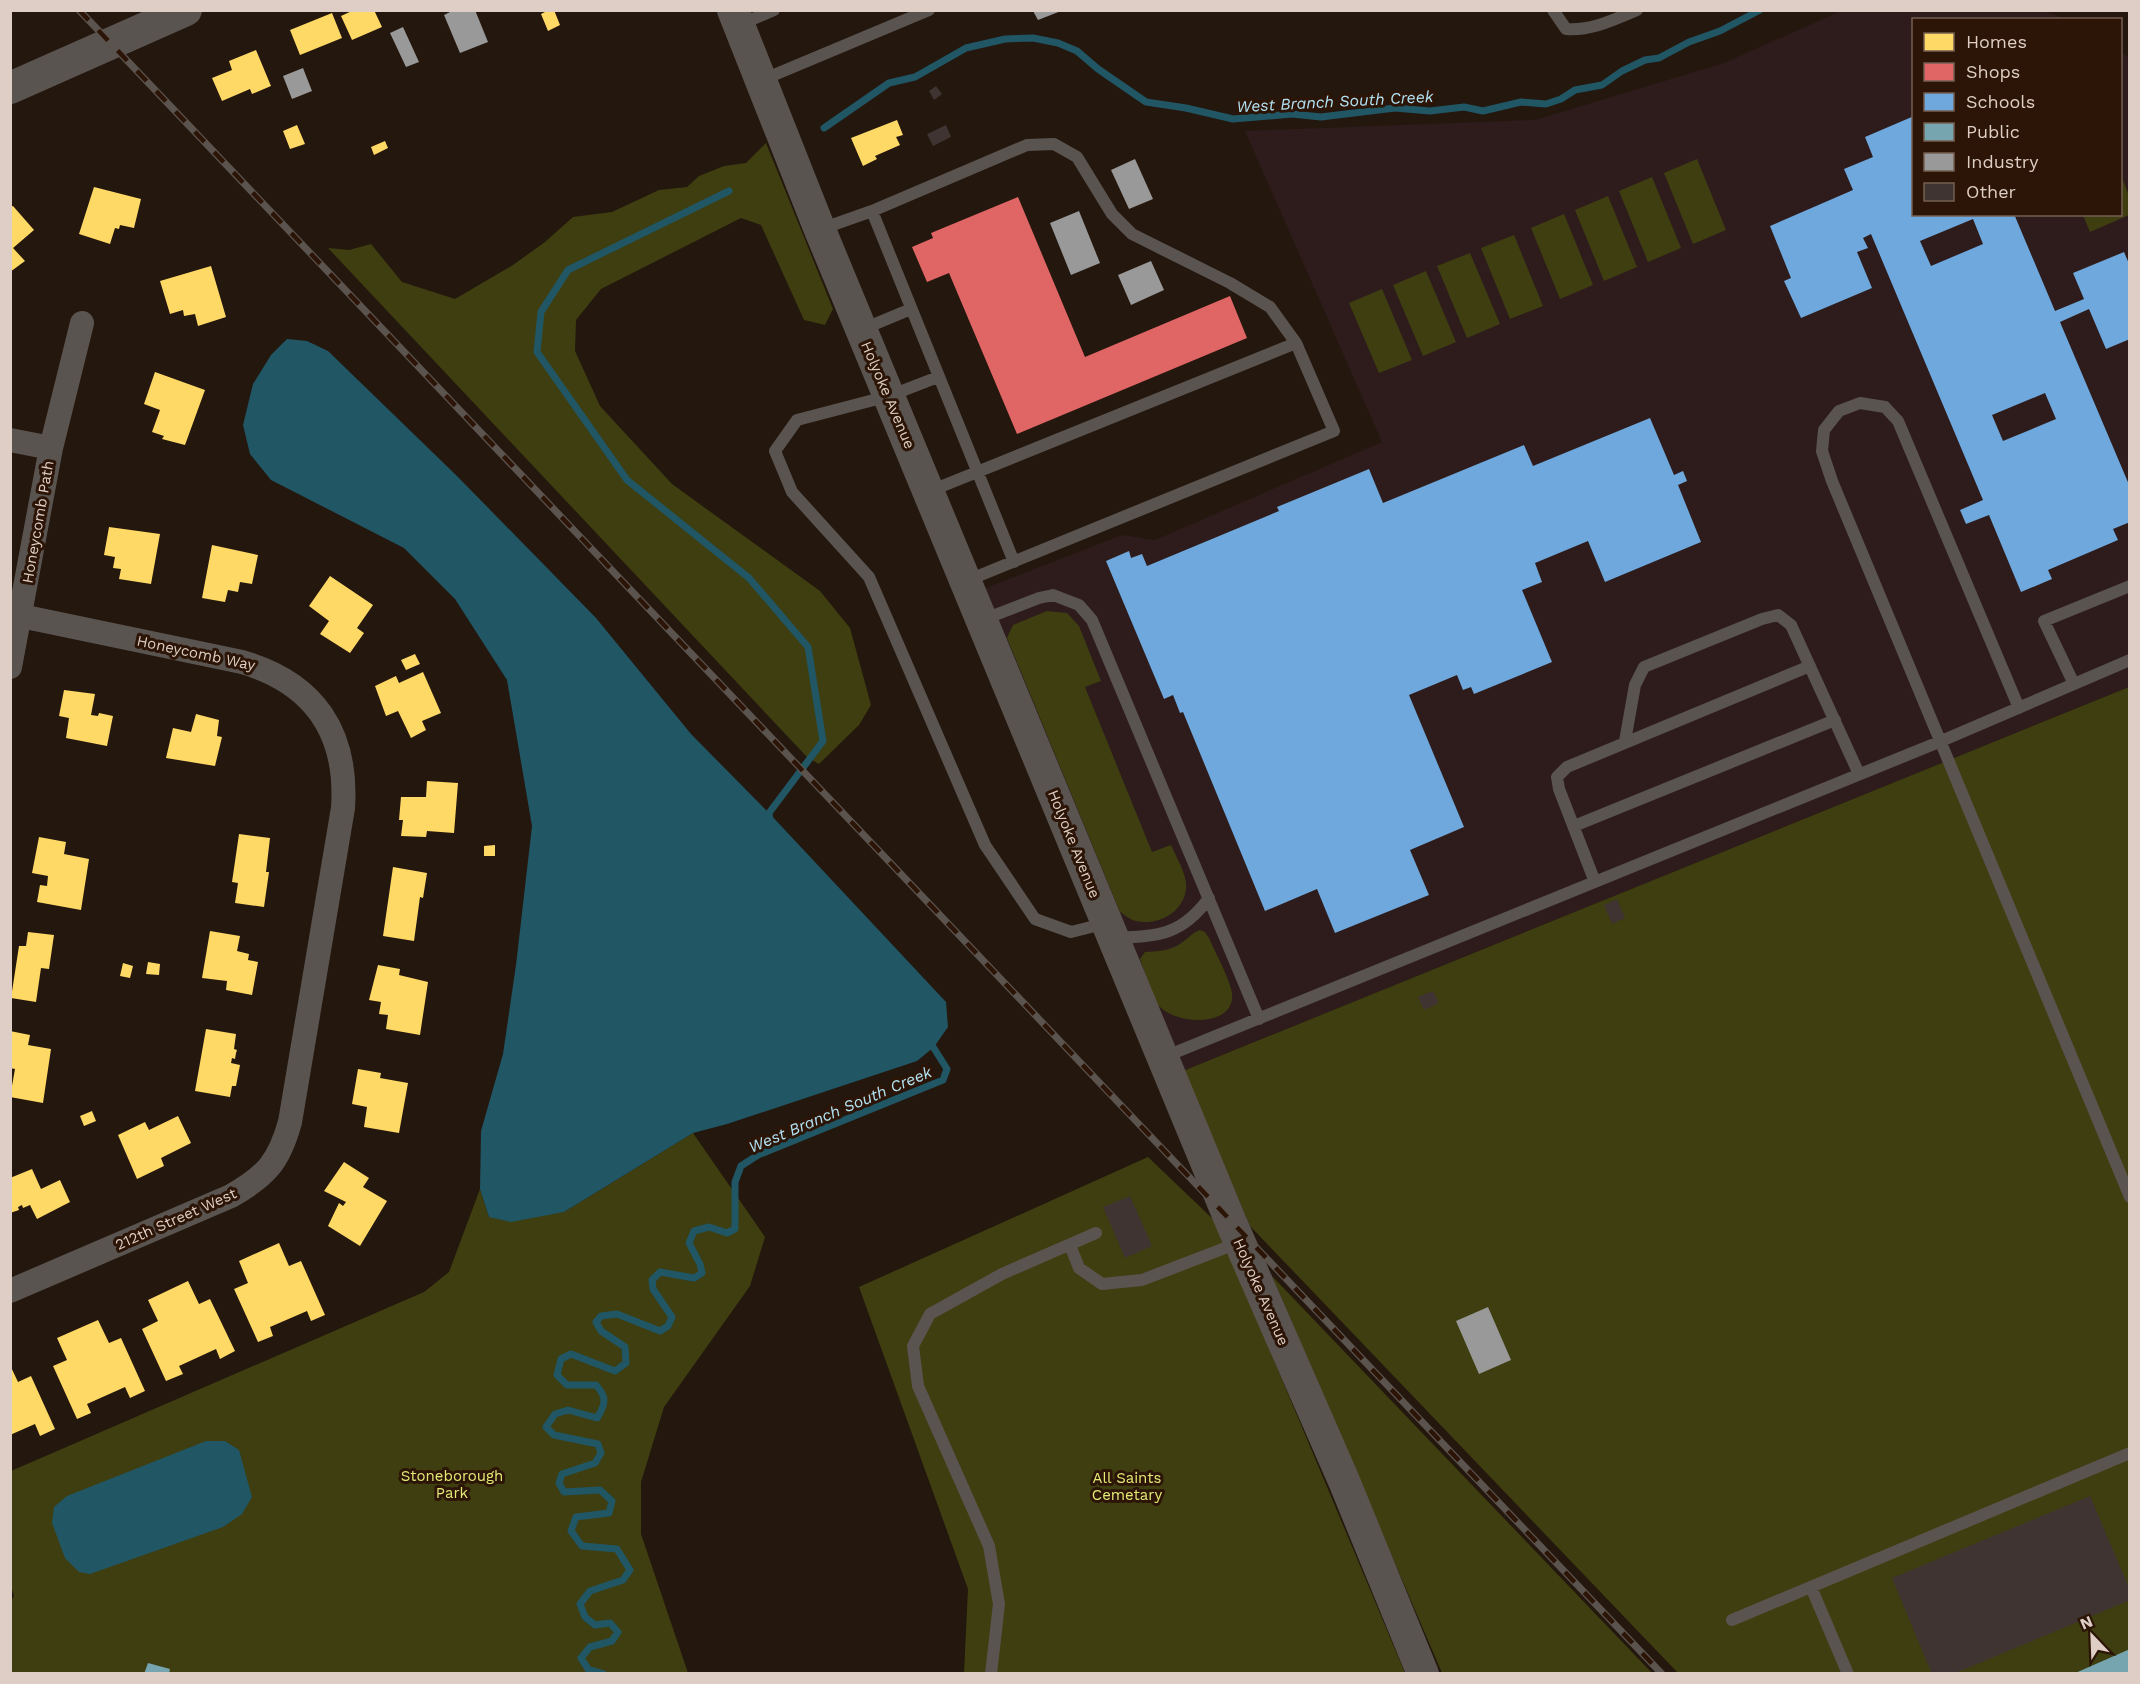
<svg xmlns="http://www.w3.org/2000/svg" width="2140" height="1684" viewBox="0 0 2140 1684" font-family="'Work Sans',sans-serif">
<rect width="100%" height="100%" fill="#24170e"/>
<path fill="#2e1c1c" d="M1841,11H2045L2065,19L1914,20V214H2120L2121,52L2129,58V687L1183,1071L983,589L1122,535L1155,540L1382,442L1245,131L1535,120L1724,63Z"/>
<path fill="#3e3e10" d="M766,143L833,309L825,325L804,320L761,225L741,218L601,289L576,320L575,351L600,406L672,484L820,591L850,628L871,705L859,725L819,764L807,757L328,248L349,250L371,244L402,282L455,299L513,265L545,242L573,217L612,212L659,190L687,187L699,176L724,166L746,163Z
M1697,159L1726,230L1693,244L1664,173Z
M2121,175L2129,196V215L2090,232L2083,215L2120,214Z
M1652,177L1681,248L1648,262L1619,191Z
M1608,196L1637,267L1604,281L1575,210Z
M1564,214L1593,285L1560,299L1531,228Z
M1514,235L1543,306L1510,319L1481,248Z
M1470,253L1500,324L1467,338L1437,266Z
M1426,271L1456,342L1423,356L1393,285Z
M1382,289L1412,360L1379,373L1349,303Z
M1047,611L1067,613L1079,626L1101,681L1085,687L1152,852L1171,845C1176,857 1188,876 1186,889C1183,913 1158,926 1136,921C1130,920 1125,915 1120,912L1007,638L1013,625Z
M2129,687V1673H1678L1250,1226L1183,1071Z
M1200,930L1205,932L1209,938C1215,952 1230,979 1232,993C1236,1027 1178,1026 1159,1006C1151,997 1145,972 1140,959L1145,952C1160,951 1172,951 1184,941C1190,937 1193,932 1200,930Z
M693,1133L765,1237L750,1286L664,1407L641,1482V1534L688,1673H11V1601L14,1596L11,1586V1471L424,1292L449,1272L480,1189L489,1217L564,1212Z
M1148,1157L1216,1222L1405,1673H964L968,1589L859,1287Z
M1272,1276L1652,1673H1442Z"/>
<path fill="#215665" d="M287,339L307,341L328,351L457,476L596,618L691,734L769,813L946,1002L948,1027L934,1047L917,1061L727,1124L693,1133L564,1212L511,1222L489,1217L480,1189L481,1131L503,1054L516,965L532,826L507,680L455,599L404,548L271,480L250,454L243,425L253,384L271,355Z
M206,1441H225L239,1450L252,1497L242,1514L223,1527L90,1574L79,1572L65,1558L52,1523L54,1507L67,1496Z"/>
<path fill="#ffd966" d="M354,10H374L382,27L352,40L341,16Z
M549,10H554L560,25L548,31L541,14Z
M332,13L342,38L300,55L290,30Z
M256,50L271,86L252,94L250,89L222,101L212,78L232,70L229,61Z
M897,120L903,135L896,137L900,145L875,156L877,159L863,166L851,138Z
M297,125L305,144L290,149L283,131Z
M385,141L388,148L374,155L371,147Z
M94,187L141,199L134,228L120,225L119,229L115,228L110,244L79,234Z
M13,206L34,230L13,248L25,261L10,272V207Z
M211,266L226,317L198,326L195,314L184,316L183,310L170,314L160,281Z
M155,372L205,390L185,445L162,439L164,436L152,432L160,410L144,404Z
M109,527L160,534L151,584L119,579L121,569L113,568L115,557L104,555Z
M212,545L258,555L252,584L240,582L238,592L228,590L225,602L202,598Z
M330,576L373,605L357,628L364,633L350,653L320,634L329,621L309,606Z
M415,654L420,664L406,670L401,660Z
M423,672L441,713L422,721L426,730L411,738L398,711L386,716L375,686L396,676L399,683Z
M64,690L95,694L91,715L98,716L99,713L113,716L107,746L66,738L69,718L59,716Z
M196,714L219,720L217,736L222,737L215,766L166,758L173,728L191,732Z
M427,781L458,783L454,833L427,831L426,837L401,836L403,820H399L401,797H426Z
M239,834L270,838L266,872H269L264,907L235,903L238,883L232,882Z
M39,837L66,842L64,854L89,859L81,910L37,902L40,885L47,886L48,876L32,873Z
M495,845V856H484V846Z
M393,867L427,873L423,898L420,897L414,941L383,936Z
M210,931L240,936L237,951L249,954L248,960L258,962L252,995L226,990L227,981L202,978Z
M28,932L54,935L49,969L41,968L36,1002L11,998L19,946H26Z
M148,962L160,964L159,975L146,974Z
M123,963L133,966L130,978L120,976Z
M378,965L400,969L399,975L428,982L420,1035L386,1029L388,1015L379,1014L381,1002L369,1000Z
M206,1029L236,1034L234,1049L237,1050L236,1053L235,1059L232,1058L231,1063L240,1065L236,1086H232L230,1097L195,1091Z
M10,1031L30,1035L28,1045L51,1049L43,1103L10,1097L15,1069L10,1068Z
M358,1069L381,1073L380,1078L408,1083L399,1133L364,1127L367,1107L352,1104Z
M92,1111L96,1121L84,1126L80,1116Z
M178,1116L191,1143L161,1158L164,1166L137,1179L118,1135L145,1122L149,1130Z
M344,1162L369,1178L363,1187L387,1201L360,1246L328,1226L339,1203L343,1206L346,1202L324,1191Z
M32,1169L41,1189L60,1180L70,1202L37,1219L30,1205L23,1208L22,1205L18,1207L19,1210L10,1213V1178Z
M279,1243L289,1266L301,1261L325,1315L311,1321L307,1311L270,1327L273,1336L258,1342L234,1289L248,1283L239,1261Z
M188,1281L199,1304L210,1299L235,1351L220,1359L216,1349L179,1366L183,1374L166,1381L142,1329L158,1321L148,1300Z
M98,1320L109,1343L121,1338L145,1391L130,1398L125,1387L87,1404L91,1413L77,1419L53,1366L67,1360L57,1338Z
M10,1365L18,1382L31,1376L55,1429L40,1436L35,1424L10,1435Z"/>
<path fill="#e06666" d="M1018,197L1085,357L1230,296L1247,338L1017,434L949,273L927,282L912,247L933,238L931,233Z"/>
<path fill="#6fa8dc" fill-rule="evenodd" d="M1914,116V214H2014L2055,311L2084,299L2073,273L2124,252L2130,266V339L2106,349L2089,309L2060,322L2130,487V522L2113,529L2118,540L2048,570L2052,579L2021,592L1989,515L1966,524L1960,510L1983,500L1871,234L1863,238L1868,248L1857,252L1872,288L1801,318L1784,281L1791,278L1770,226L1853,190L1844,169L1873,157L1865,137ZM1973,219L1983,244L1931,266L1920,241ZM2045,393L2056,419L2003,441L1992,415Z
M1650,418L1674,475L1683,471L1687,481L1678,485L1701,542L1605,582L1588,541L1535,563L1542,582L1522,590L1552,662L1474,694L1471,687L1463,690L1457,675L1409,695L1464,827L1410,850L1429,895L1335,933L1317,889L1265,911L1183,712L1180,713L1173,695L1164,699L1106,561L1129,551L1131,558L1142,554L1147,566L1279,511L1277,507L1369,469L1383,503L1524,445L1533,466Z"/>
<path fill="#76a5af" d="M2130,1649V1674H2073Z
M148,1663L170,1669L169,1674H144Z"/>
<path fill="#999" d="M454,10H475L488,42L460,53L444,15Z
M1033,11H1061L1038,20Z
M403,27L419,62L406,67L390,33Z
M303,68L312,91L292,99L283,76Z
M1135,159L1153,199L1129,209L1111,170Z
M1079,211L1100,263L1071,275L1050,223Z
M1151,261L1164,290L1131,305L1118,275Z
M1488,1307L1511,1360L1479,1374L1456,1321Z"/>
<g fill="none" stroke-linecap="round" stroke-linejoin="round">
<path stroke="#215665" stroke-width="7" d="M824,128L889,83L915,77L966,48L1005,39L1033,38L1058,43L1077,51L1098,69L1146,102L1186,108L1233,119L1292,114L1321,117L1395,108L1430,111L1464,107L1483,111L1521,102L1546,104L1561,99L1575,90L1602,85L1622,71L1645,60L1659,58L1689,42L1720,31L1760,10
M729,191L568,270L541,312L537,352L627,480L749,578L808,647L823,741L769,813L770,820
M604,1674L588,1669L581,1658L590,1647L612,1641L618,1632L610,1623L595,1625L585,1617L580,1604L590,1591L623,1580L630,1570L617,1549L582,1546L571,1531L576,1517L609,1513L612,1501L600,1490L564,1492L559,1483L562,1474L595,1463L601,1453L598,1444L554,1435L546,1427L555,1414L568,1410L597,1418C606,1404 607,1397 596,1385H567L557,1375L561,1359L571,1354L615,1371L626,1363L625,1347L601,1331L596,1322L601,1316L617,1314L660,1331L668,1326L672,1317L653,1289L652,1280L660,1272L694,1278L702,1273L700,1264L689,1243L694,1231L709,1227L727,1233L735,1229V1182L741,1166L758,1155L943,1080L947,1069L930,1042"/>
</g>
<path fill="#3f3432" d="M936,86L942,94L934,100L929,91Z
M946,125L951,137L933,146L927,134Z
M1617,899L1625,918L1612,924L1604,905Z
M1433,991L1439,1003L1424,1010L1418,997Z
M1130,1196L1152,1246L1125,1258L1103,1207Z
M2090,1496L2130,1590V1600L1953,1674H1932L1892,1578Z"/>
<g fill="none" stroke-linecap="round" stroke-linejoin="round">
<path stroke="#5a5450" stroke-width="12" d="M1553,10L1566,29C1591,31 1613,20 1637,10
M739,25L774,10
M762,80L929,10
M872,211L1014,562
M821,229L872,211L1027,145L1054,144L1077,157L1112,214L1132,234L1230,283L1270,307L1296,343
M863,329L911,309
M938,377L889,396L797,420L775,451L792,492L869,577L985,845L1035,919L1071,932L1107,923
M930,491L1296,343L1334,431L966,581
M982,620L1039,598L1053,595L1079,605L1092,620L1259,1019
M2074,684L2044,621L2130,586
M2019,708L1898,421L1885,407L1860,403L1839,411L1824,430L1822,451L1832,481L2130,1197
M1625,741L1635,685L1644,667L1762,619L1778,615L1791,625L1859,774
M1574,826L1835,720
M1595,882L1559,789L1557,777L1567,767L1810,666
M1114,938C1158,936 1181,936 1209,898
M1164,1057L1939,742L2130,660
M1070,1245L1079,1268L1102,1284L1142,1280L1238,1243
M1811,1587L1848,1674
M1732,1620L2130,1453
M991,1674L999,1604L989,1546L918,1386L913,1346L930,1314L1002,1274L1096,1233"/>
<path stroke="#5a5450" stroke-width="24" d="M10,440L51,448
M10,667L51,448L82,323
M10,1291L231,1196C266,1176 279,1162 290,1122L343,808C348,733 315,683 242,662L21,616"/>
<path stroke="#5a5450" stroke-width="32" d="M733,10L820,230L1230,1220L1344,1481L1423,1674
M10,88L186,10"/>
<g stroke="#5b534e" stroke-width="7">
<path id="rail" d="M79,10L1662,1674"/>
</g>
<use href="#rail" stroke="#2c1506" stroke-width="4.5" stroke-dasharray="14" stroke-linecap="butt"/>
</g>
<g text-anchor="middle" stroke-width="6" stroke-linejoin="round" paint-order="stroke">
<g font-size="15" fill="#dfcec5" stroke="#2c1506">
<text transform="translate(888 395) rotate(67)" y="5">Holyoke Avenue</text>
<text transform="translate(38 522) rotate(-80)" y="5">Honeycomb Path</text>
<text transform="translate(196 653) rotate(12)" y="5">Honeycomb Way</text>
<text transform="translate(1074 844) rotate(68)" y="5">Holyoke Avenue</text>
<text transform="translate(176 1219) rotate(-24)" y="5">212th Street West</text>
<text transform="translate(1261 1292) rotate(66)" y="5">Holyoke Avenue</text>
</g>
<g font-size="15" fill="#e2ea75" stroke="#2c1506">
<text x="452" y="1481">Stoneborough<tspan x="452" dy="17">Park</tspan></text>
<text x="1127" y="1483">All Saints<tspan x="1127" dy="17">Cemetary</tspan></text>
</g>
<g font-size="16" font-style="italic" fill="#b2e3f5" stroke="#2c1506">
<text transform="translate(1335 101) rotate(-3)" y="6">West Branch South Creek</text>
<text transform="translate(840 1109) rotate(-23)" y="6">West Branch South Creek</text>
</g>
</g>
<rect width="2140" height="1684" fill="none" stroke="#dfcec5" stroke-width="24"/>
<rect x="1912" y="18" width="210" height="198" fill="#2c1506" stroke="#745f52" stroke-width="1.5"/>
<rect x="1924" y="33" width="30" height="18" fill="#ffd966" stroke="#745f52" stroke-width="1.5"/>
<text x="1966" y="48" font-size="18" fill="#dfcec5">Homes</text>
<rect x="1924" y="63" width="30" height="18" fill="#e06666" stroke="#745f52" stroke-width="1.5"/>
<text x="1966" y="78" font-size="18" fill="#dfcec5">Shops</text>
<rect x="1924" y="93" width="30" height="18" fill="#6fa8dc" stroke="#745f52" stroke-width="1.5"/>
<text x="1966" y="108" font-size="18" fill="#dfcec5">Schools</text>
<rect x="1924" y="123" width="30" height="18" fill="#76a5af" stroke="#745f52" stroke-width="1.5"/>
<text x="1966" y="138" font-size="18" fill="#dfcec5">Public</text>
<rect x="1924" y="153" width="30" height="18" fill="#999999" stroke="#745f52" stroke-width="1.5"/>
<text x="1966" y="168" font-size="18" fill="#dfcec5">Industry</text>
<rect x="1924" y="183" width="30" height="18" fill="#3f3432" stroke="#745f52" stroke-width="1.5"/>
<text x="1966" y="198" font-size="18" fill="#dfcec5">Other</text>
<g transform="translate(2092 1636) rotate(337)" stroke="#2c1506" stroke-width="4.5" paint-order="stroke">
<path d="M0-4.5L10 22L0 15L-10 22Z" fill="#dfcec5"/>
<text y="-9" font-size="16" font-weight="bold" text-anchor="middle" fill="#dfcec5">N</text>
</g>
</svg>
